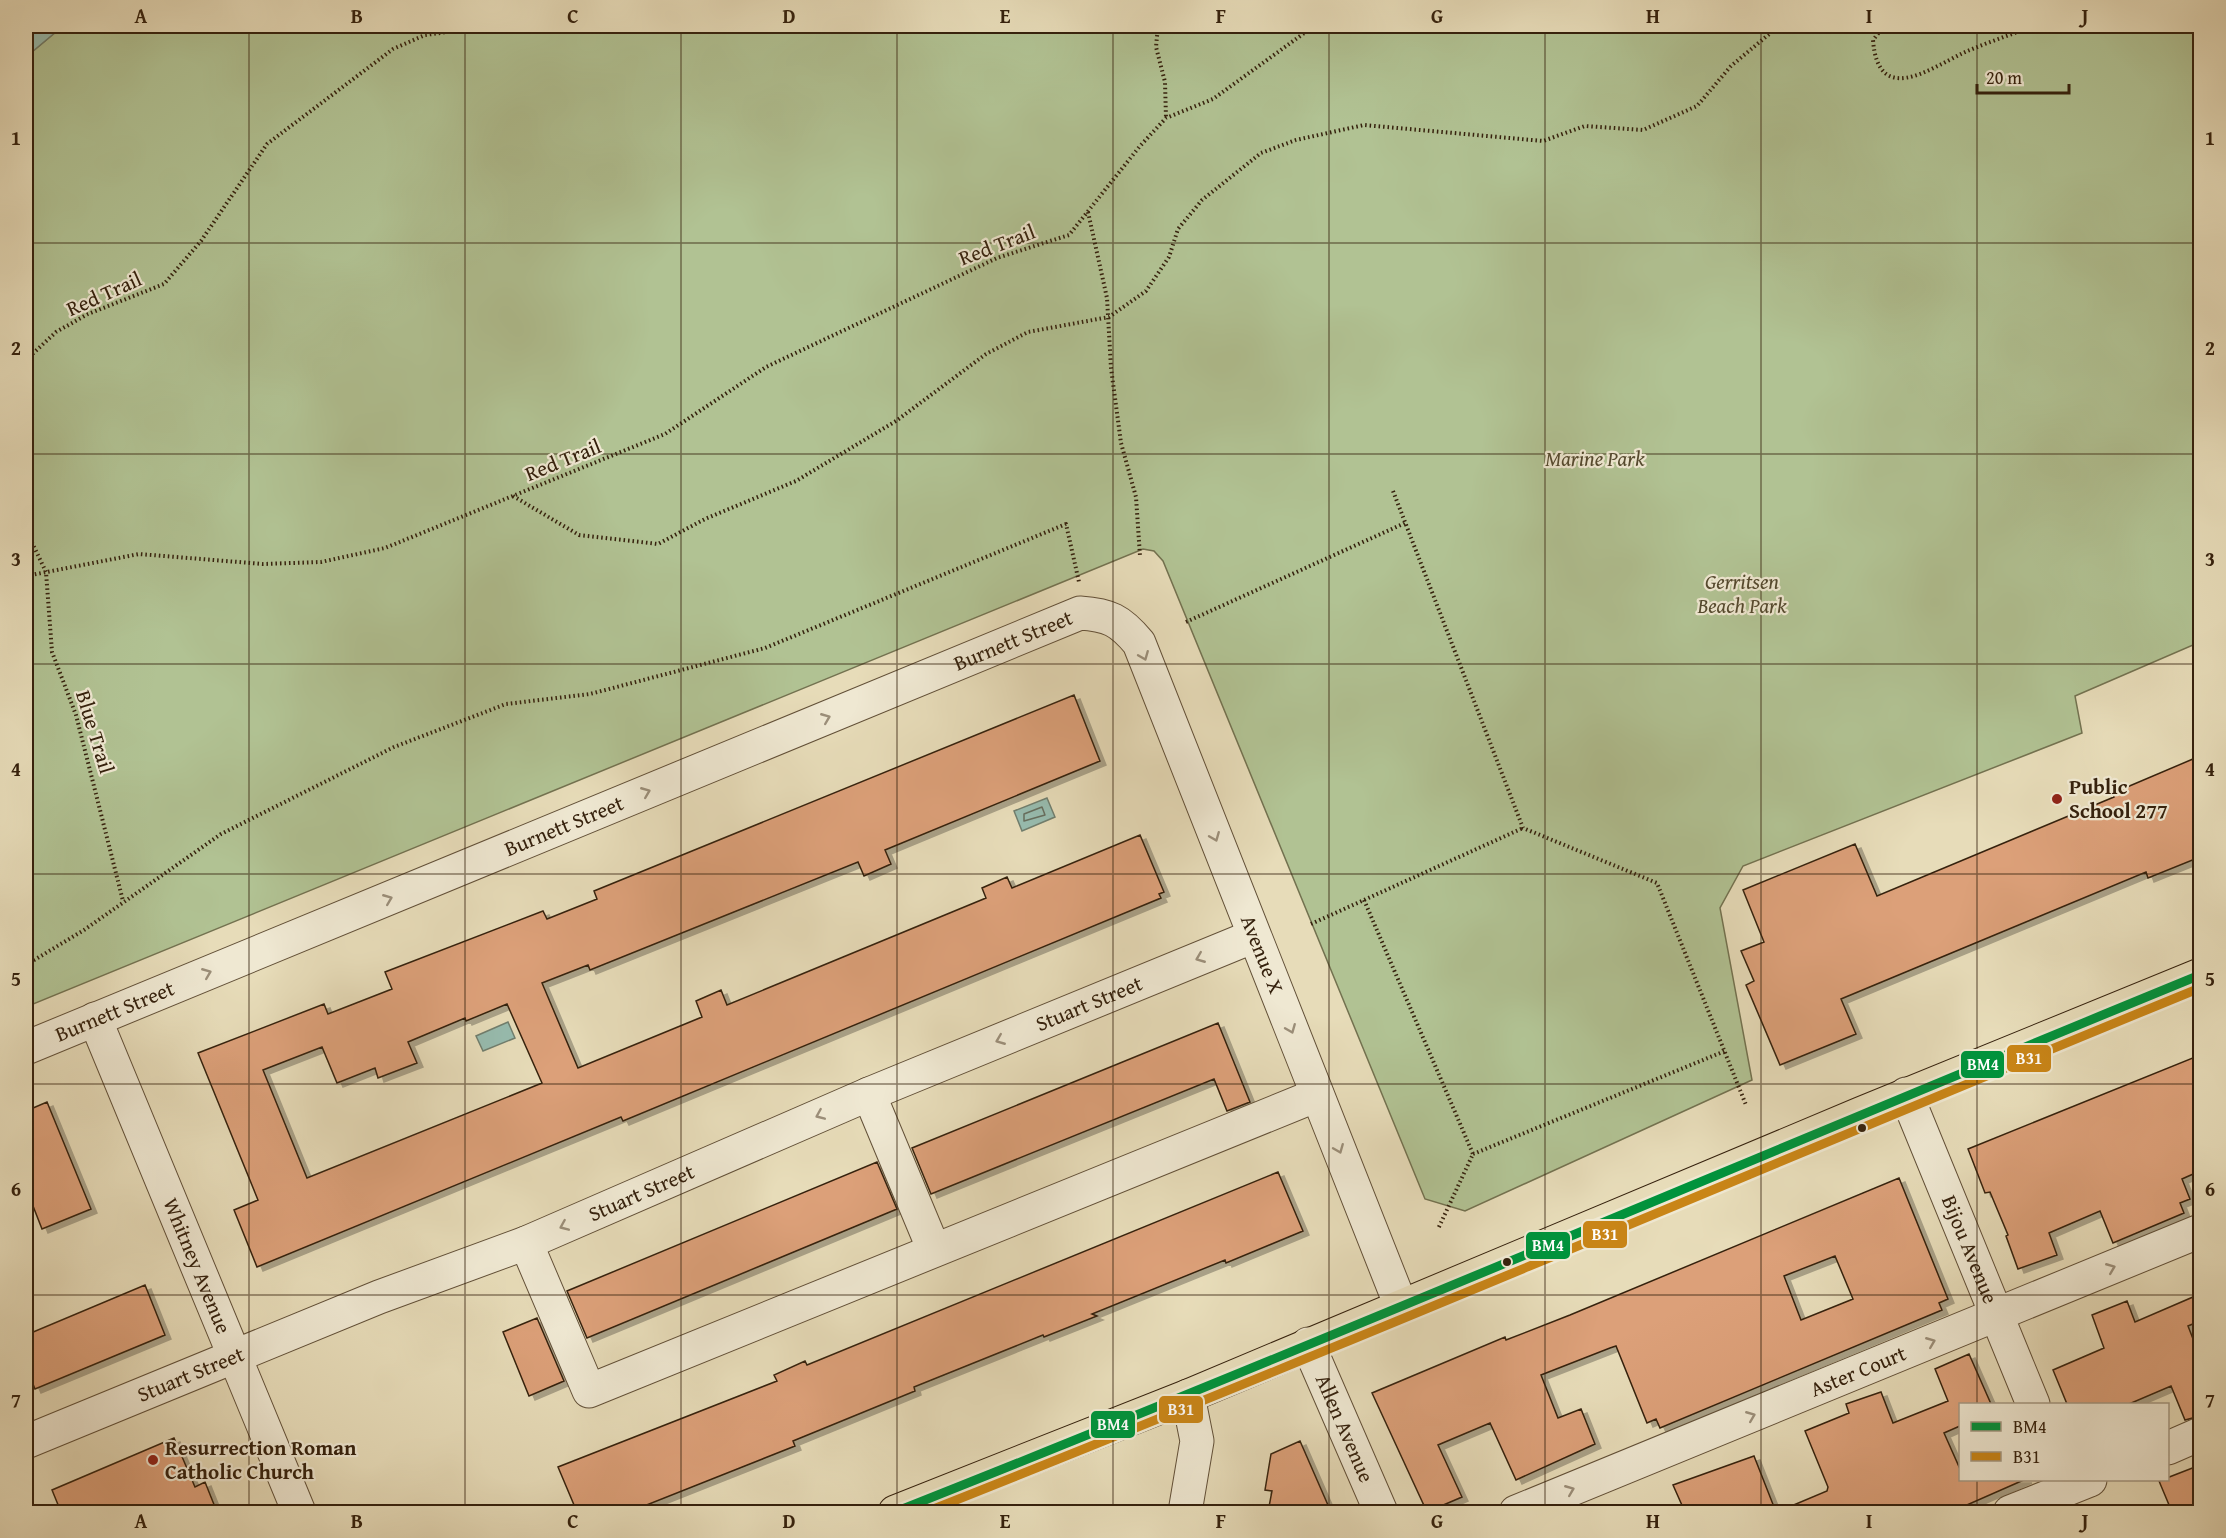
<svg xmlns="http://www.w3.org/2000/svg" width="2226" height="1538" viewBox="0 0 2226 1538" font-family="'Gentium Book Plus',serif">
<defs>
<filter id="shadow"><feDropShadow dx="6" dy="4" stdDeviation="0" flood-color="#0004"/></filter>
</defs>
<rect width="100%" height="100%" fill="#e7dcb9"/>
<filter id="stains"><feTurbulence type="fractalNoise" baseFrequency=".00333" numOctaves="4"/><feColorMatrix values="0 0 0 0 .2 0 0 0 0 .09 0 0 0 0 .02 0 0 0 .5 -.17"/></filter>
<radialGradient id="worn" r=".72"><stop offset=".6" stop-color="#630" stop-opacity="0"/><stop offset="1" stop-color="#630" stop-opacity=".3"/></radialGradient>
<path fill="#b1c293" stroke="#737250" stroke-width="1.5" d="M63,26H2200V642L2075,696L2082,733L1743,866L1720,908L1752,1080L1465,1211L1425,1199L1163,561L1154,551L1143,549L26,1007V57Z"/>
<path fill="#97bcaf" stroke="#707e6e" stroke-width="1.5" d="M26,26H63L26,57Z
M1047,798L1055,817L1022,831L1014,811Z
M508,1022L515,1038L483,1051L476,1036Z"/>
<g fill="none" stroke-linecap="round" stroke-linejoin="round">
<path stroke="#666e5e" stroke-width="1.5" d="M1042,807L1045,815L1024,821V814Z"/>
</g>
<path fill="#dca079" stroke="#35210d" stroke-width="1.5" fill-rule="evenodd" filter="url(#shadow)" d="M1074,695L1100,761L885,850L891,864L864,876L858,862L590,970L588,965L542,983L578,1068L702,1017L696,1001L721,990L727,1005L986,898L982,888L1007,877L1012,888L1140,835L1164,892L1159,894L1161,898L623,1121L621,1117L257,1267L234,1210L258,1200L198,1053L324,1004L328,1014L392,989L385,972L543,911L547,919L597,899L594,891ZM507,1004L542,1083L307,1178L263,1070L322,1047L337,1083L375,1068L378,1078L417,1063L408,1042L465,1018L466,1021Z
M2200,756V857L2148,878L2146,872L1841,999L1856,1034L1780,1065L1746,985L1754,981L1741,951L1764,942L1743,890L1855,844L1877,896L2114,797L2113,793Z
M1218,1023L1250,1102L1227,1111L1214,1079L931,1194L912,1148Z
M2200,1055V1171L2182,1179L2190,1199L2180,1203L2184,1213L2113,1243L2100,1211L2049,1233L2057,1255L2018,1269L2006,1236L2008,1235L1990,1192L1985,1193L1968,1149Z
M47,1102L91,1209L42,1229L26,1188V1111Z
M877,1162L897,1209L587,1338L567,1291Z
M1278,1172L1303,1231L1226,1263L1225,1260L1092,1314L1097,1316L1044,1337L1043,1335L914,1387L915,1391L793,1441L795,1446L629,1512H577L558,1467L777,1381L774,1375L805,1361L807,1365Z
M1899,1178L1948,1299L1939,1303L1942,1310L1660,1428L1656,1419L1647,1423L1616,1346L1610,1348L1541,1375L1558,1418L1581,1409L1595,1444L1516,1480L1490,1423L1438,1445L1462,1497L1427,1512L1372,1393L1505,1337L1506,1340L1570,1315ZM1835,1256L1853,1299L1801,1320L1784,1276Z
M145,1285L165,1335L35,1389L26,1367V1335Z
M2200,1294V1321L2188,1326L2200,1357V1416L2185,1420L2171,1386L2129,1404H2067L2053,1370L2104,1348L2092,1315L2127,1301L2135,1322Z
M537,1318L564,1381L529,1396L503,1332Z
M1969,1354L1991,1404H1960V1426L1944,1433L1960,1469V1479H2026L1951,1512H1777L1827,1491L1828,1487L1805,1431L1849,1413L1846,1404L1881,1392L1893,1423L1948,1401L1935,1369Z
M174,1438L195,1487L205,1482L217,1512H61L52,1490Z
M1300,1441L1331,1512H1268L1272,1491L1265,1490L1271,1454Z
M1754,1456L1776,1512H1685L1673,1485Z
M2195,1467L2200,1481V1512H2172L2159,1481Z"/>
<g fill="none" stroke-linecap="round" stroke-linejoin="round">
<g stroke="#625038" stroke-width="35">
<g id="minor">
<path id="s1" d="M95,1019L299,1512"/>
<path id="s2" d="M26,1048L1080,613C1109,615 1120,620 1139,643L1401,1306"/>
<path d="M869,1094L934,1250"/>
<path id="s3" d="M1906,1094L2033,1404"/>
<path d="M526,1243L589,1391L1317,1095"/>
<path id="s4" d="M1308,1344L1381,1512"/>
<path id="s5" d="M26,1442L379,1297L526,1243L869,1094L1254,936"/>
<path d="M2168,1448L2200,1434"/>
<path d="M1185,1512L1197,1441L1188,1396"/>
<path id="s6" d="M1516,1512L2200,1231"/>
<path d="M2010,1512L2090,1480"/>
</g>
</g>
<g stroke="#35210d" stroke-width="35">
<path id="major" d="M895,1512L1188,1396L1860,1114L2200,975"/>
</g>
<path stroke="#35210d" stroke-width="4" stroke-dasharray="1.5 3" stroke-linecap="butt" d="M1158,26L1156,47L1165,82L1166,118
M1884,26L1873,40C1878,106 1928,70 1963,53C1981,45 2001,38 2020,31
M1962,26L2019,31
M2040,26L2020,31L2072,26
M2196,26L2200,31
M1088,212L1107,298L1111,368L1121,443L1136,497L1140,556
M26,360L56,332L88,314L164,284L201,241L267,144L393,49L425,35L462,30L594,29L602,26
M1393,491L1523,828L1657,883L1746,1105
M513,496L579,535L658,544L705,519L796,481L896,421L986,354L1028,332L1109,317L1146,291L1169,257L1178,229L1202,200L1261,153L1296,140L1364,125L1543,141L1585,126L1643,130L1697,106L1731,66L1774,30L1790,26
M26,530L46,572L52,652L76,715L123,901
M26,576L139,554L263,564L321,562L385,548L665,434L766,367L997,258L1069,235L1140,146L1166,118L1213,99L1314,26
M1186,622L1405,523
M1364,900L1473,1154L1438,1229
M1311,924L1523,828
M26,965L84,930L221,834L394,747L506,704L590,694L765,648L1066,524L1079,582
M1473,1154L1725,1051
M26,1509L27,1512"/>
<use href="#minor" stroke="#efe8d2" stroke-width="33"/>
<use href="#major" stroke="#e7dcb9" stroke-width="33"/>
<g stroke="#efe8d2" stroke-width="14">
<path id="bus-1" d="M895,1512C1332,1339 1765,1153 2200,975"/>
</g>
<g stroke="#efe8d2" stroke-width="14">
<path id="bus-2" d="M926,1512C1353,1343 1775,1162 2200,988"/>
</g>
<use href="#bus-1" stroke="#00933c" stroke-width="9"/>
<use href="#bus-2" stroke="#c98517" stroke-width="9"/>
</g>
<defs><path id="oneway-chevron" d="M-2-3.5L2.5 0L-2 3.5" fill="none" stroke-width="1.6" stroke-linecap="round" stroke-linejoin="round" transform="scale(1.5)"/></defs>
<g stroke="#9b8e79">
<use href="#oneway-chevron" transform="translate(1144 656) rotate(68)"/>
<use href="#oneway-chevron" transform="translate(826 718) rotate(-22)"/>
<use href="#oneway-chevron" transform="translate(646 792) rotate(-22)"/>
<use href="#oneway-chevron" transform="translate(1215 837) rotate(68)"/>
<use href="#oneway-chevron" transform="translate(388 899) rotate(-22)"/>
<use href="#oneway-chevron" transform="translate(1200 958) rotate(158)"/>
<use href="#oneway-chevron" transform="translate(207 973) rotate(-22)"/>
<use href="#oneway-chevron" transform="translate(1291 1029) rotate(68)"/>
<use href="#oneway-chevron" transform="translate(1000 1040) rotate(158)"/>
<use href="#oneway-chevron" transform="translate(820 1115) rotate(157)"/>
<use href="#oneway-chevron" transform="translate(1339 1149) rotate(68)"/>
<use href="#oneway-chevron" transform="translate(564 1226) rotate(157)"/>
<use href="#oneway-chevron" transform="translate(2111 1268) rotate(-22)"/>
<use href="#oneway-chevron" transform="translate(1931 1342) rotate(-22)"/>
<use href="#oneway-chevron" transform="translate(1751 1416) rotate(-22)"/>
<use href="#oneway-chevron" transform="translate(1570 1490) rotate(-22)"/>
</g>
<path fill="none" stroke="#35210d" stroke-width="1.5" stroke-opacity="0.55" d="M249,26V1512M465,26V1512M681,26V1512M897,26V1512M1113,26V1512M1329,26V1512M1545,26V1512M1761,26V1512M1977,26V1404M26,243H2200M26,454H2200M26,664H2200M26,874H2200M26,1084H2200M26,1295H2200M1977,1480V1512"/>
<g fill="#8f2418" stroke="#efe8d2" stroke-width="2">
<circle cx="2057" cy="799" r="6"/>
<circle cx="153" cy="1460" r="6"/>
</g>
<g fill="#35210d" stroke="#efe8d2" stroke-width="2">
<circle cx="1862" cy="1128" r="5"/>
<circle cx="1507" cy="1262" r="5"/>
</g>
<g text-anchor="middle" stroke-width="4.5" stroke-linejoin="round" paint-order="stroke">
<g font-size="21" fill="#35210d" stroke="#efe8d2">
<text transform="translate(997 245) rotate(-21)" y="7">Red Trail</text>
<text transform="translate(104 294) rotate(-24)" y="7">Red Trail</text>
<text transform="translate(563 460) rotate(-22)" y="7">Red Trail</text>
<text dy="7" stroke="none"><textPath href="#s2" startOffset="1068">Burnett Street</textPath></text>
<text transform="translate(95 732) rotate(73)" y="7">Blue Trail</text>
<text dy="7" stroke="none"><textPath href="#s2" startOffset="582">Burnett Street</textPath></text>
<text dy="7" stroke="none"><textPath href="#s2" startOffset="1544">Avenue X</textPath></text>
<text dy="7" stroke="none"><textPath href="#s5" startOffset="1150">Stuart Street</textPath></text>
<text dy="7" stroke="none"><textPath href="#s2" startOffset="96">Burnett Street</textPath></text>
<text dy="7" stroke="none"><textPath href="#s5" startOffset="664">Stuart Street</textPath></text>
<text dy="7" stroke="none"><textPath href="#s3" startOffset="168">Bijou Avenue</textPath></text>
<text dy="7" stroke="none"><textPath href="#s1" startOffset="267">Whitney Avenue</textPath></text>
<text dy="7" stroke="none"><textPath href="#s6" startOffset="370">Aster Court</textPath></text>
<text dy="7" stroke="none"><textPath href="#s5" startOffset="178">Stuart Street</textPath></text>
<text dy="7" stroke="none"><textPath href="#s4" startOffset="92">Allen Avenue</textPath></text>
</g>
<g font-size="21" font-style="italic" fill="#54492e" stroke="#efe8d2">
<text x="1595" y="466">Marine Park</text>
<text x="1742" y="589">Gerritsen<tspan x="1742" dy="24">Beach Park</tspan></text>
</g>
<g font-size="21" font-weight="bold" fill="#35210d" stroke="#efe8d2" text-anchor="start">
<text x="2069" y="794">Public<tspan x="2069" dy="24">School 277</tspan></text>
<text x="165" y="1455">Resurrection Roman<tspan x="165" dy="24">Catholic Church</tspan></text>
</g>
</g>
<g stroke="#efe8d2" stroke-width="2">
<rect x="2006" y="1044" width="46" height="29" rx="6" fill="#c98517"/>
<rect x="1960" y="1050" width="45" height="29" rx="6" fill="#00933c"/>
<rect x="1582" y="1220" width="46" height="29" rx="6" fill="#c98517"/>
<rect x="1525" y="1231" width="46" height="29" rx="6" fill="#00933c"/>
<rect x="1158" y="1395" width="46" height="29" rx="6" fill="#c98517"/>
<rect x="1090" y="1410" width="46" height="29" rx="6" fill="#00933c"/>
</g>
<g font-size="16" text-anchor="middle" font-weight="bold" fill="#fff">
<text x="2029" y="1064">B31</text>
<text x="1983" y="1070">BM4</text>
<text x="1605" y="1240">B31</text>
<text x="1548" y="1251">BM4</text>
<text x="1181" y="1415">B31</text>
<text x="1113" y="1430">BM4</text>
</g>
<rect width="2226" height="1538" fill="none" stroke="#e7dcb9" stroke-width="66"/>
<rect x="1959" y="1403" width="210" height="78" fill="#efe8d2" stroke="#a59883" stroke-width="1.5"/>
<rect x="1971" y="1422" width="30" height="9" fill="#00933c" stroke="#a59883" stroke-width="1.5"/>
<text x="2013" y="1433" font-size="18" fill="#35210d">BM4</text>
<rect x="1971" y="1452" width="30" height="9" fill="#c98517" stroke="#a59883" stroke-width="1.5"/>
<text x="2013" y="1463" font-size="18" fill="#35210d">B31</text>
<path d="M1977 84v9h92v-9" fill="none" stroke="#35210d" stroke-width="3"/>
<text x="1986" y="84" font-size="18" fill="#35210d" stroke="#efe8d2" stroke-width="4.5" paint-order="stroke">20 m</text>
<rect x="33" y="33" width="2160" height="1472" fill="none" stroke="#35210d" stroke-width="2"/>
<g font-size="20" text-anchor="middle" font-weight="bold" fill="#35210d">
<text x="141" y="23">A</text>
<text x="357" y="23">B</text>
<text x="573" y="23">C</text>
<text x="789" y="23">D</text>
<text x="1005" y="23">E</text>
<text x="1221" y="23">F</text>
<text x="1437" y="23">G</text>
<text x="1653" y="23">H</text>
<text x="1869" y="23">I</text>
<text x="2085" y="23">J</text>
<text x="16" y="145">1</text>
<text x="2210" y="145">1</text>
<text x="16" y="355">2</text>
<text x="2210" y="355">2</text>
<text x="16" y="566">3</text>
<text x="2210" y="566">3</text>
<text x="16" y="776">4</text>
<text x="2210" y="776">4</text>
<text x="16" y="986">5</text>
<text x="2210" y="986">5</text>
<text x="16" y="1196">6</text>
<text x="2210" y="1196">6</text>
<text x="16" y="1407">7</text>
<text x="2210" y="1407">7</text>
<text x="141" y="1528">A</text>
<text x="357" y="1528">B</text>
<text x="573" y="1528">C</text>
<text x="789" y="1528">D</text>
<text x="1005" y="1528">E</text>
<text x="1221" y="1528">F</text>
<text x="1437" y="1528">G</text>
<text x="1653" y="1528">H</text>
<text x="1869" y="1528">I</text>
<text x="2085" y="1528">J</text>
</g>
<rect width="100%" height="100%" filter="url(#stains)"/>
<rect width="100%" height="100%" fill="url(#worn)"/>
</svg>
